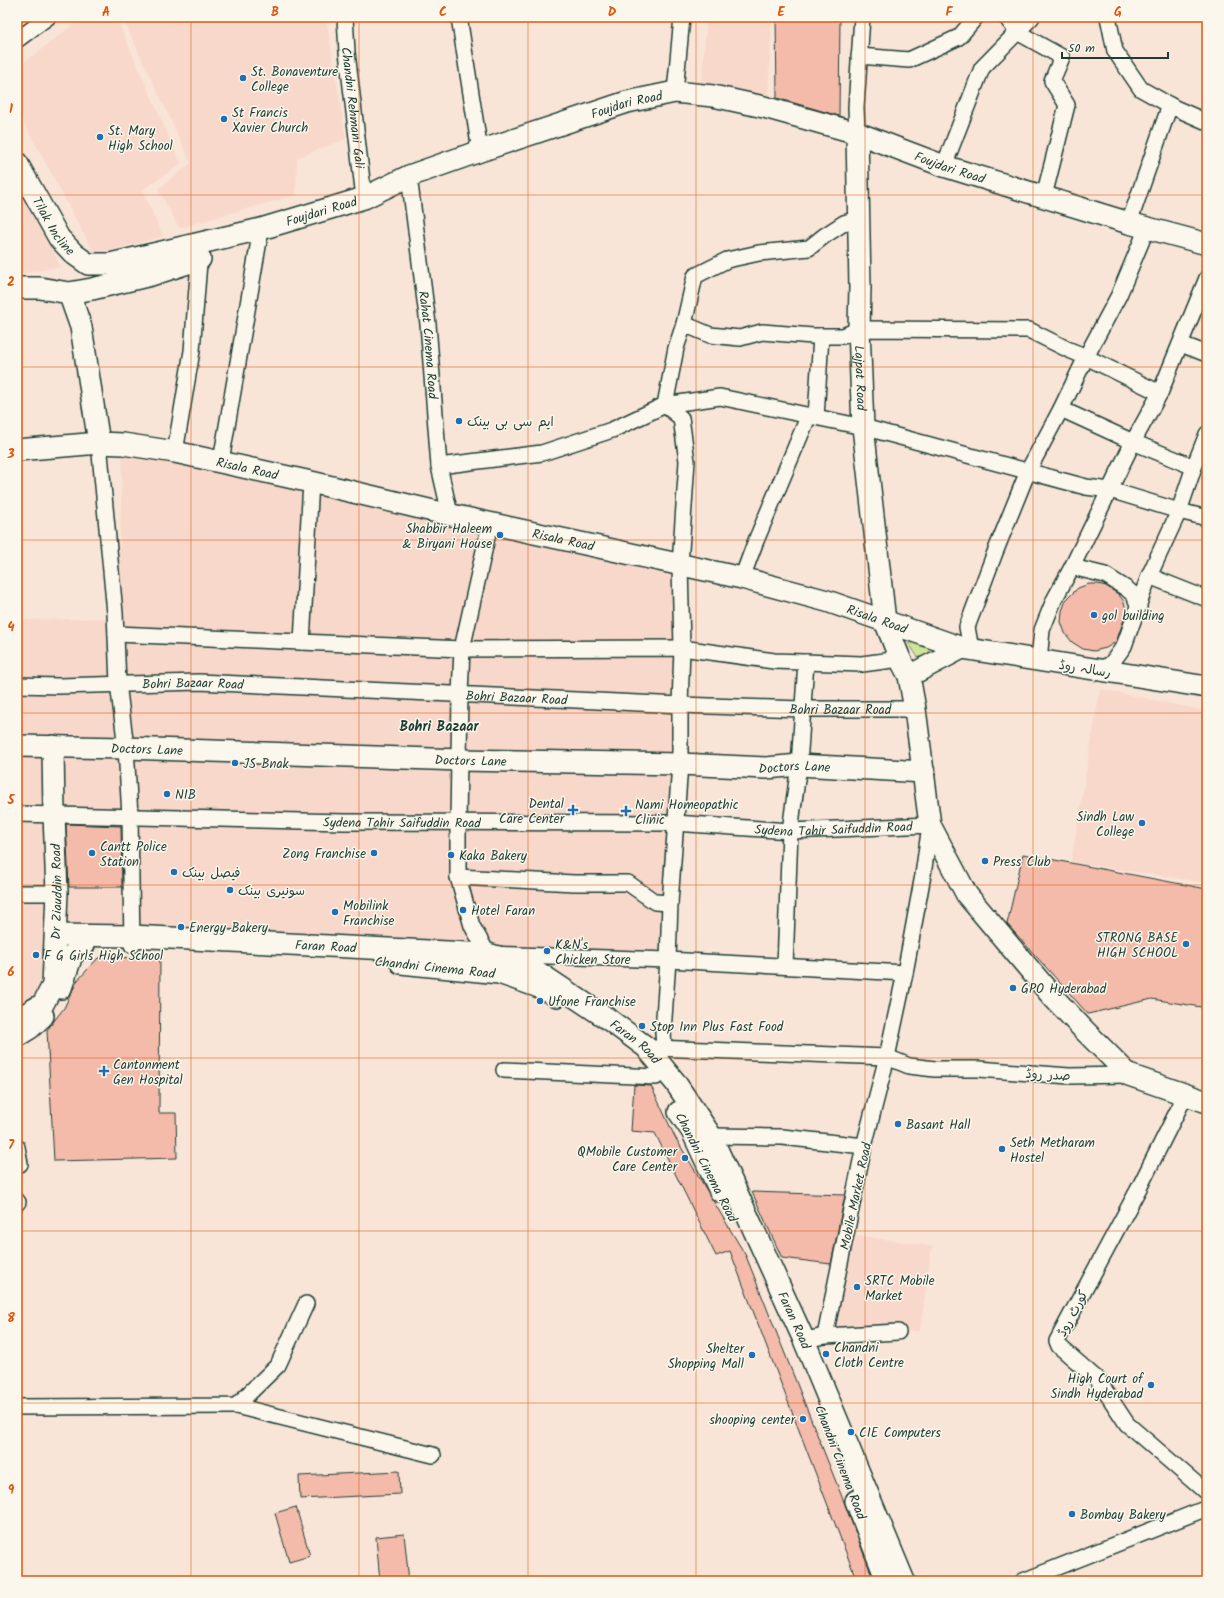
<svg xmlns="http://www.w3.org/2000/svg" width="1224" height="1598" viewBox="0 0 1224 1598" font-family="Kalam,'Playpen Sans Arabic',sans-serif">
<rect width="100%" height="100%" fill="#f9e5d8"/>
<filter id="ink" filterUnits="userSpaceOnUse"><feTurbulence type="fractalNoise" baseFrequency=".025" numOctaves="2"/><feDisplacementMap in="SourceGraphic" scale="8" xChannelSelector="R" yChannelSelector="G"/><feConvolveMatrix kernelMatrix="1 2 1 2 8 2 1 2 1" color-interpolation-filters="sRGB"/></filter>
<g filter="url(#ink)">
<path fill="#f8d8ca" d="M83,17H116L181,164L142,190L163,236L95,255L17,110V68Z
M122,17H326L346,139L297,158L296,195L179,228L158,189L191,163Z
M707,17H772L768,100L701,83Z
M20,168L60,267L17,274V169Z
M123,444L680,565L668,960L84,945L17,1036V620L123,618L119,556Z
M1100,689L1207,711V883L1071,862Z
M854,1235L932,1246L920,1331L835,1330Z"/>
<path fill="#cfe498" stroke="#779066" d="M904,636L943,647L923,665Z"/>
<path fill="#f4bbaa" stroke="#1f3d34" d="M776,17H840L839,116L777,98Z
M1089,584H1098L1106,586L1118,594L1123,600L1127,611L1116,642L1106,648L1094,651L1083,649L1072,642L1065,633L1061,622L1062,611L1066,600L1078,588Z
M66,824L121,826L122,887H69Z
M1023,854L1207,889V1008L1152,999L1088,1014L1007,924Z
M160,957L159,1113H176L177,1158L54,1161L47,1030L64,1008L77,981L98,958Z
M634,1085L651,1086L675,1137L746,1256L844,1502L874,1581H857L730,1251L716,1256L655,1133L631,1131Z
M752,1192L845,1195L831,1264L782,1258Z
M399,1471L400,1494L300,1499L299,1476Z
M296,1507L310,1556L289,1562L275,1513Z
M404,1534L409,1581H380L376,1537Z"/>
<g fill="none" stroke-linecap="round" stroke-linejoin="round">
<g stroke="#1f3d34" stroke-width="18">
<g id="street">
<path id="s1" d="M345,17L347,52L364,198"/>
<path d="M459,17L480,151"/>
<path d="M1006,17L1017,32L1062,57L1052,81L1067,105L1044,196"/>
<path d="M1108,17L1115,51L1141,89L1175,108L1207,122"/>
<path d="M17,40L48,17"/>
<path d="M859,56L909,60L959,37L976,17"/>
<path d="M675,92L682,17"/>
<path d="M857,133L856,107L862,17"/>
<path d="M944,166L982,68L1032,17"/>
<path id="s2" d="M409,176L428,324L439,466L450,514"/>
<path d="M1129,223L1170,105"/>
<path d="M684,324L695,276L727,260L759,253L809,248L824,236L844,223L858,219"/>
<path d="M1181,344L1207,354"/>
<path d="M1061,409L1133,442L1194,467"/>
<path d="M816,417L821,336"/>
<path d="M99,443L115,613L118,683L126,748L130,816L132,945"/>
<path d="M175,452L192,351L200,250"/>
<path d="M221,461L261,229"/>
<path d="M439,466L542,453L612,430L665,405L720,397L863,427L1086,487L1110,490L1179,511L1207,518"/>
<path d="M490,524L462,649L460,694L458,823V877L472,926L488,954L668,960L905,973"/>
<path d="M1072,567L1105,575L1127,589L1134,595L1139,607"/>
<path d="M1149,576L1207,599"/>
<path d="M742,578L755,543L809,415"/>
<path d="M116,634L462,649L682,648L774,661L862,664L900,659"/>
<path d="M302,642L311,482"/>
<path d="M971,649L967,627L994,555L1028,471L1061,409L1086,357L1119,295L1147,228"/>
<path d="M1039,660L1042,630L1054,600L1072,567L1133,442L1160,393L1207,278"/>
<path d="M1098,670L1111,664L1124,646L1149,576L1179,511L1194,467L1207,434"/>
<path id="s3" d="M17,685L59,686L199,682L680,705L802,709H915"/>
<path id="s4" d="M17,814L344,822L675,823L790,831L930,825L923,875L905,973L887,1057L864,1146L825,1336"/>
<path d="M458,877L574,883H628L655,902L670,903"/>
<path d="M17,893H57"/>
<path d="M785,966L790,831L799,765L806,662"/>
<path d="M655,1048L887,1057L909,1066L935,1069H979L1069,1076L1129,1075"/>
<path d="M664,1048L663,1032L668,960L670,903L680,764V705L682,648L680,565L687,461L681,418L665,405L676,348L684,324L710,335L740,338L762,332L813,336H843L859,329L1029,330L1067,349L1086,357L1160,393"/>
<path d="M504,1070L656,1077"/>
<path d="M1186,1094L1139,1188L1057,1341L1059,1346L1098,1380L1127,1424L1207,1493"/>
<path d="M711,1136L782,1137L864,1146"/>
<path d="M17,1147L20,1164"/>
<path d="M17,1203L18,1202"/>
<path d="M804,1340L825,1336L898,1332"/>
<path d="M236,1406L433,1455"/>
<path d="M17,1407L236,1406L278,1365L306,1304"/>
<path d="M1023,1581L1207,1508"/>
</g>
</g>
<g stroke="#1f3d34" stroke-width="24">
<g id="secondary">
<path id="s5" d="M857,133L860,287L859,329L863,427L885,621L900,659L909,676L915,709L930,825L967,895L1052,996L1083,1029L1129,1075L1207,1102"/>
<path id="s6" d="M17,163L59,238L74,254L88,264H110L261,229L364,198L409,176L480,151L627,102L675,92L713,96L764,107L857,133L944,166L1129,223L1207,244"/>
<path d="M17,288H40L69,293L92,289L151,275L200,259"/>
<path d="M69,293L81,327L99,443"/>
<path id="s7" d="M17,450L99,443L123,444L175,452L311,482L433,511L742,578L827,601L962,648L1207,687"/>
<path d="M909,676L962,648"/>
<path id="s8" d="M17,746L126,748L460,760L680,764L766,768L799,765L924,772"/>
<path id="s9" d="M56,935L131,936L488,954L527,965L608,1019L646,1047L675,1082L711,1136L804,1340L904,1581"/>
<path d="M401,963L499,973L539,987L557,996"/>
<path d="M61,988L72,955L84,945"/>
<path id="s10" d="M17,1019L43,1004L53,985L57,893L54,814L53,746"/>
<path d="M17,1036L30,1028L43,1016"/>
<path d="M679,1112L692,1131L720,1191"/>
<path d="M856,1501L887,1581"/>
</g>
</g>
<use href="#street" stroke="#fbf7ec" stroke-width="15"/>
<use href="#secondary" stroke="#fbf7ec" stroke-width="21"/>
</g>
</g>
<path fill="none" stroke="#de580e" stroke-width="1" stroke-opacity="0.55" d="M191,17V1581M359,17V1581M528,17V1581M696,17V1581M865,17V1581M1033,17V1581M17,195H1207M17,367H1207M17,540H1207M17,713H1207M17,885H1207M17,1058H1207M17,1231H1207M17,1403H1207"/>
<g fill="#1f6fb2" stroke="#fbf7ec" stroke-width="1.5">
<circle cx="243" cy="78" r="4"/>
<circle cx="224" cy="119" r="4"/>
<circle cx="100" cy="137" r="4"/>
<circle cx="459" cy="421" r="4"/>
<circle cx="500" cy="535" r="4"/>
<circle cx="1094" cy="615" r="4"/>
<circle cx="235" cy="763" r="4"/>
<circle cx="167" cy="794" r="4"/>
<path d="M571 804h4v4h4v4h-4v4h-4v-4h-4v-4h4z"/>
<path d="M624 805h4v4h4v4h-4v4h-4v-4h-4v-4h4z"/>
<circle cx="1142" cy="823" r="4"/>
<circle cx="92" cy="853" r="4"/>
<circle cx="374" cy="853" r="4"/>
<circle cx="451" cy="855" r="4"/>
<circle cx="985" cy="861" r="4"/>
<circle cx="174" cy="872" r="4"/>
<circle cx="230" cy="890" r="4"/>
<circle cx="463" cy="910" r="4"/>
<circle cx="335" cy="912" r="4"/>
<circle cx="181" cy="927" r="4"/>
<circle cx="1186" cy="944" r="4"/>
<circle cx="547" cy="951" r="4"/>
<circle cx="36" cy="955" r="4"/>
<circle cx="1013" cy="988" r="4"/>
<circle cx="540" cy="1001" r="4"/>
<circle cx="642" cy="1026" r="4"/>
<path d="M102 1065h4v4h4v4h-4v4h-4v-4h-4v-4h4z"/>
<circle cx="898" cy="1124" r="4"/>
<circle cx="1002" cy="1149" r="4"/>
<circle cx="685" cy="1158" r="4"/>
<circle cx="857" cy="1287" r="4"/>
<circle cx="826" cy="1354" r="4"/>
<circle cx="752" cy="1355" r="4"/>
<circle cx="1151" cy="1385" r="4"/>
<circle cx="803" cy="1419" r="4"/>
<circle cx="851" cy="1432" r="4"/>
<circle cx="1072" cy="1514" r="4"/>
</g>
<g text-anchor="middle" stroke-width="3" stroke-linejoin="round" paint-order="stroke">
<g font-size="13" fill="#1f3d34" stroke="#fbf7ec" text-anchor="start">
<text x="251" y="76">St. Bonaventure<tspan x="251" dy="15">College</tspan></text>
<text x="232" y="117">St Francis<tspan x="232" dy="15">Xavier Church</tspan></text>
<text x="108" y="135">St. Mary<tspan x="108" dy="15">High School</tspan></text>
<text x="467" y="426">ایم سی بی بینک</text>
<text x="492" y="533" text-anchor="end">Shabbir Haleem<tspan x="492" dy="15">&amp; Biryani House</tspan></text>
<text x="1102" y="620">gol building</text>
<text x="243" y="768">JS Bnak</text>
<text x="175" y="799">NIB</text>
<text x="564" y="808" text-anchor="end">Dental<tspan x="564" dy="15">Care Center</tspan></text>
<text x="635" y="809">Nami Homeopathic<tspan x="635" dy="15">Clinic</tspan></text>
<text x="1134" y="821" text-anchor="end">Sindh Law<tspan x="1134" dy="15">College</tspan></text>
<text x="100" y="851">Cantt Police<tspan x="100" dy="15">Station</tspan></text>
<text x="366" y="858" text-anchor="end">Zong Franchise</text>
<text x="459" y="860">Kaka Bakery</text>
<text x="993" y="866">Press Club</text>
<text x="182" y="877">فیصل بینک</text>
<text x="238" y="895">سونیری بینک</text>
<text x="343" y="910">Mobilink<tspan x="343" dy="15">Franchise</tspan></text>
<text x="471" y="915">Hotel Faran</text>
<text x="189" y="932">Energy Bakery</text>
<text x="1178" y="942" text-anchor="end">STRONG BASE<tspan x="1178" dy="15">HIGH SCHOOL</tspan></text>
<text x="555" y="949">K&amp;N's<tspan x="555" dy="15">Chicken Store</tspan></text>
<text x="44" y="960">F G Girls High School</text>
<text x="1021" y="993">GPO Hyderabad</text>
<text x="548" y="1006">Ufone Franchise</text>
<text x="650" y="1031">Stop Inn Plus Fast Food</text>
<text x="113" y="1069">Cantonment<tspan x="113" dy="15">Gen Hospital</tspan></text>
<text x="906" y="1129">Basant Hall</text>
<text x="1010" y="1147">Seth Metharam<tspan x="1010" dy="15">Hostel</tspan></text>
<text x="677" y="1156" text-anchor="end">QMobile Customer<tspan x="677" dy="15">Care Center</tspan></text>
<text x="865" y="1285">SRTC Mobile<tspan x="865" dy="15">Market</tspan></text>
<text x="834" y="1352">Chandni<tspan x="834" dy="15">Cloth Centre</tspan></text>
<text x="744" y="1353" text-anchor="end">Shelter<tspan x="744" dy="15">Shopping Mall</tspan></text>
<text x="1143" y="1383" text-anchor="end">High Court of<tspan x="1143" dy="15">Sindh Hyderabad</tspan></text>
<text x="795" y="1424" text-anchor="end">shooping center</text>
<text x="859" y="1437">CIE Computers</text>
<text x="1080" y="1519">Bombay Bakery</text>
</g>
<g font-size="13" fill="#1f3d34" stroke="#fbf7ec">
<text dy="5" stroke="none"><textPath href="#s6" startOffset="689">Foujdari Road</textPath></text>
<text dy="5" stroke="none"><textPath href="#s1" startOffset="91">Chandni Rehmani Gali</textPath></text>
<text dy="5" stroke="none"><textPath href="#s6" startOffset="1025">Foujdari Road</textPath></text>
<text dy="5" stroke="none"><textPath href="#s6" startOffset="365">Foujdari Road</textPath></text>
<text dy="5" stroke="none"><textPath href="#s6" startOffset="73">Tilak Incline</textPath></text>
<text dy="5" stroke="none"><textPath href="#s2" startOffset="170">Rahat Cinema Road</textPath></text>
<text dy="5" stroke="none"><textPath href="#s5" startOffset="245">Lajpat Road</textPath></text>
<text dy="5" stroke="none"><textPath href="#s7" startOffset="233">Risala Road</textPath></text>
<text dy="5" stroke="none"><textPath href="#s7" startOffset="557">Risala Road</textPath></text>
<text dy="5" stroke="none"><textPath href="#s7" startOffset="881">Risala Road</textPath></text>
<text transform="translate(1085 668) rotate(9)" y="5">رسالہ روڈ</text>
<text dy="5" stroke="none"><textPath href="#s3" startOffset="176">Bohri Bazaar Road</textPath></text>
<text dy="5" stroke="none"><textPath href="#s3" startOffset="500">Bohri Bazaar Road</textPath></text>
<text dy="5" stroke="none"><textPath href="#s3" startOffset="824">Bohri Bazaar Road</textPath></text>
<text dy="5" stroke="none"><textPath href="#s8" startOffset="130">Doctors Lane</textPath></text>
<text dy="5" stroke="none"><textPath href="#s8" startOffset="454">Doctors Lane</textPath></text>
<text dy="5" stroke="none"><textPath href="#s8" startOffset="778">Doctors Lane</textPath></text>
<text dy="5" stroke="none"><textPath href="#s4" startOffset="385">Sydena Tahir Saifuddin Road</textPath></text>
<text dy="5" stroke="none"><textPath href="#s4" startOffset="817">Sydena Tahir Saifuddin Road</textPath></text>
<text dy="5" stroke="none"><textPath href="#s10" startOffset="145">Dr Ziauddin Road</textPath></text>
<text dy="5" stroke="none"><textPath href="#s9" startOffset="270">Faran Road</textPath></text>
<text transform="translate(435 967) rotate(6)" y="5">Chandni Cinema Road</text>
<text dy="5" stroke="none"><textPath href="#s9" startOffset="606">Faran Road</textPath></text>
<text transform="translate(1048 1074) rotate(3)" y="5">صدر روڈ</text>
<text transform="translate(707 1167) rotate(63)" y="5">Chandni Cinema Road</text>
<text transform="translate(855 1196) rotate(-78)" y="5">Mobile Market Road</text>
<text transform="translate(1072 1313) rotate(-62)" y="5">کورٹ روڈ</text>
<text dy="5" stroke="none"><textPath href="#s9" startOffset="930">Faran Road</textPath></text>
<text transform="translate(841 1462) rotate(69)" y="5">Chandni Cinema Road</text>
</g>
<g font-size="14" font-weight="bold" fill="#1f3d34" stroke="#fbf7ec">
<text x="439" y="731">Bohri Bazaar</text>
</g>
</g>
<rect width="1224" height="1598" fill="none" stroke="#fbf7ec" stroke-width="44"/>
<path d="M1062 52v6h106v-6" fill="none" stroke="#1f3d34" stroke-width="2"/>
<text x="1068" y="52" font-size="12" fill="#1f3d34" stroke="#fbf7ec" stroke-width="3" paint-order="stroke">50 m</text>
<rect x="22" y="22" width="1180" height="1554" fill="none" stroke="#de580e" stroke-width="1.5"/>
<g font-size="13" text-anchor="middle" font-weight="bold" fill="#de580e">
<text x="106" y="16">A</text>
<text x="275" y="16">B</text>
<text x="443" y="16">C</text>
<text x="612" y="16">D</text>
<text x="781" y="16">E</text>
<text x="949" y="16">F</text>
<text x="1118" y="16">G</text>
<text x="11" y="113">1</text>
<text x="11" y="286">2</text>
<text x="11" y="458">3</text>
<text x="11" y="631">4</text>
<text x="11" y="804">5</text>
<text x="11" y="976">6</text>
<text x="11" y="1149">7</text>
<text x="11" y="1322">8</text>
<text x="11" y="1494">9</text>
</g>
</svg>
